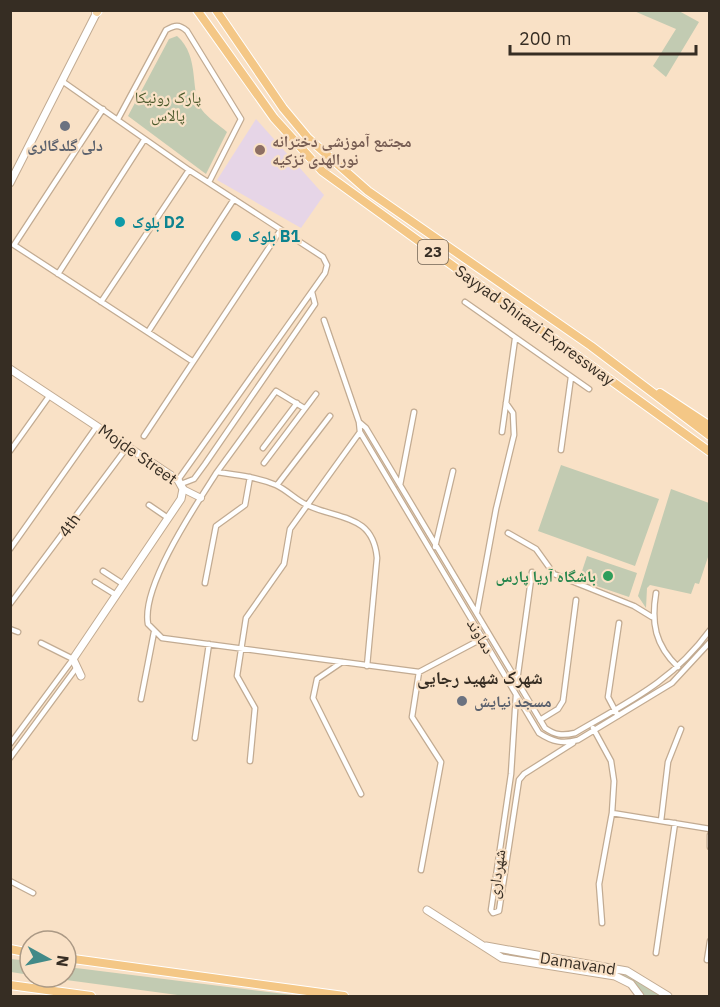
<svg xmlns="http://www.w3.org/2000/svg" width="720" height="1007" viewBox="0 0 720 1007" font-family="'IBM Plex Sans','Noto Naskh Arabic',sans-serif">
<rect width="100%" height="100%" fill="#f9e1c6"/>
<path fill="#e6d5e7" d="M256,119L324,195L301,228L217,180Z"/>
<path fill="#c2cbb2" d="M634,11H679L699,22L666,77L653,66L676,29Z
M177,36C201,57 189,92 202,110C208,118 219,125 227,132L206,174L128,116L169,39Z
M561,465L659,499L635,566L538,531Z
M671,489L709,503V554L699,584L695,583L691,594L650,585L647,588L646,608L638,596Z
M587,556L637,573L629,597L579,580Z
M510,954L621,972L663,996H644L637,985L617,974L503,955Z
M11,959L30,961V975L11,972Z
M66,967L84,969L301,996H185L44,977H66Z"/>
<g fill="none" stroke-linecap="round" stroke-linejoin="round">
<g stroke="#c2ab92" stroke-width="7">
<path id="minor" d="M62,81L189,170L323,257L327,265L325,273L178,480
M103,109L14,245L192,361
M118,119L166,30C175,25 179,24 187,31L241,119L209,182
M58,274L144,140
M101,302L189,170
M465,302L589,389
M324,320L359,422L360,432L539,733C553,742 562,744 578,740L672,683L710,642
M148,332L234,199
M359,422L366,428L545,728C555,735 562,736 575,733C628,702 672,682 710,630
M502,432L515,339
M144,436L280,231
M263,448L297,403
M561,450L571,377
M10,451L50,395
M264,463L316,394
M217,472L276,391L304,408
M181,484L194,479L205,464L315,304L312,292
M277,485L330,416
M400,485L414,412
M149,505L168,518
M508,533L536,549L554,574L634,606L652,617
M435,547L453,471
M10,549L97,426
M103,571L123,584
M95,582L116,595
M205,583L216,526L245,505L250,477
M656,593C651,623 655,645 678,667
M10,604L128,446
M477,612L496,509L514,435L513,413L506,403
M10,629L18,632
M342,662L317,679L313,698L361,794
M367,666L377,558C373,514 339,520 307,505C296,500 287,490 276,485C257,477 237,475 217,472C196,505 141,586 148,624L162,638L419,672L489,635
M419,672L412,717L441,762L421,870
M517,681L532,572
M516,695L511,774L491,910L493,913L499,911L519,780L524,774L573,743
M141,699L154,632
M618,716L608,697L619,623
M540,720L558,709L563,701L576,600
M593,728L611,761L614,781L612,813L599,884L602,923
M195,738L209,644
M10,744L73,659L41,643
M10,758L77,667
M250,761L255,708L237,676L246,618L284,564L290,529L360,432
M612,813L710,829
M661,821L668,762L681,729
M710,835V847
M10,881L33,893
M656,953L675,823
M707,960L710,941"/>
</g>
<g stroke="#c2ab92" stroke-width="8">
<path id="tertiary" d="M183,489L201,498"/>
</g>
<g stroke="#c2ab92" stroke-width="9">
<path id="secondary" d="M10,183L97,12L95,10
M10,369L178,480L183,489L181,499L73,659L81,676
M427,910L502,958L615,976L631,984L640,996
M486,946L627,971L668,996"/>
</g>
<g stroke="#fff" stroke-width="10">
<path id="primary" d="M97,12L98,10"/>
</g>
<g stroke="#fff" stroke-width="10">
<path id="trunk" d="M197,10L274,118L322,171L710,452
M216,10L283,108L308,138L368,191L591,346L710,436
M660,393L710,426
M10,949L30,953
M66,958L344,996
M10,985L91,996"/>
</g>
<use href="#minor" stroke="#fff" stroke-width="4.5"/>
<use href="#tertiary" stroke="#fff" stroke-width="6"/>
<use href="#secondary" stroke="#fff" stroke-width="7"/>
<use href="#primary" stroke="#f7d5a4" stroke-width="8"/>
<use href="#trunk" stroke="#f4c786" stroke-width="8"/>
</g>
<g fill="#6b7280" stroke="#f9e1c6" stroke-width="2">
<circle cx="65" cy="126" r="6"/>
<circle cx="462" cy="701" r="6"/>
</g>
<circle fill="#8d6e63" stroke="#f9e1c6" stroke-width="2" cx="260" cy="150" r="6"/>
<g fill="#0f9aa8" stroke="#f9e1c6" stroke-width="2">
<circle cx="120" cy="222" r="6"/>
<circle cx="236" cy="236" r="6"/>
</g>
<circle fill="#2e9e5b" stroke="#f9e1c6" stroke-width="2" cx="608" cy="576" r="6"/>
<g text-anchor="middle" stroke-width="4.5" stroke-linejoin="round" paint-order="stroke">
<rect fill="#f9e1c6" stroke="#706354" stroke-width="1.5" x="418" y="240" width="30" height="24" rx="4.5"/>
<g font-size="15" font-weight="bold" fill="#362d23">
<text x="433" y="257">23</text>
</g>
<g font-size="16" fill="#4c5a2c" stroke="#f9e1c6">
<text x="168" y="103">پارک رونیکا<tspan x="168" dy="18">پالاس</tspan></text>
</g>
<g font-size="16" font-weight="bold" fill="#785e54" stroke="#f9e1c6" text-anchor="start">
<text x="272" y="147">مجتمع آموزشی دخترانه<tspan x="272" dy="18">نورالهدی تزکیه</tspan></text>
</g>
<g font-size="16" font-weight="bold" fill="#5b616d" stroke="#f9e1c6">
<text x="65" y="151">دلی گلدگالری</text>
<text x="474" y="707" text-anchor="start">مسجد نیایش</text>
</g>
<g font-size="16" font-weight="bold" fill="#0d838f" stroke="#f9e1c6" text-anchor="start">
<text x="132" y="228">بلوک D2</text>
<text x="248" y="242">بلوک B1</text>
</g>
<g font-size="16" fill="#362d23" stroke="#f9e1c6">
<text transform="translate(535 325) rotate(36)" y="6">Sayyad Shirazi Expressway</text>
<text transform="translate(138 454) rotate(35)" y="6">Mojde Street</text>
<text transform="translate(69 525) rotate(-54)" y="6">4th</text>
<text transform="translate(481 636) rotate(59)" y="6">دماوند</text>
<text transform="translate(496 874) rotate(-82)" y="6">شهرداری</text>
<text transform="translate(578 963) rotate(9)" y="6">Damavand</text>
</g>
<g font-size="16" font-weight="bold" fill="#27864d" stroke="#f9e1c6" text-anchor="end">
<text x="596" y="582">باشگاه آریا پارس</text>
</g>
<g font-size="18" font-weight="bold" fill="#362d23" stroke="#f9e1c6">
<text x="480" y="684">شهرک شهید رجایی</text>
</g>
</g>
<rect width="720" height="1007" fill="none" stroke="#362d23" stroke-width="24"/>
<g transform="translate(48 959) rotate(98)"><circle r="28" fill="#f9e1c6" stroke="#ab9985" stroke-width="1.5"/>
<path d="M0-4.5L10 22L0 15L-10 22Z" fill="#428a88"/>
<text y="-9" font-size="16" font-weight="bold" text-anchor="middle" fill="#362d23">N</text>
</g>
<path d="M510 45v9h186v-9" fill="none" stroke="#362d23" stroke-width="3"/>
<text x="519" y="45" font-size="18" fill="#362d23" stroke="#f9e1c6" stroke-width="4.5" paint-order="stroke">200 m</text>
</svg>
